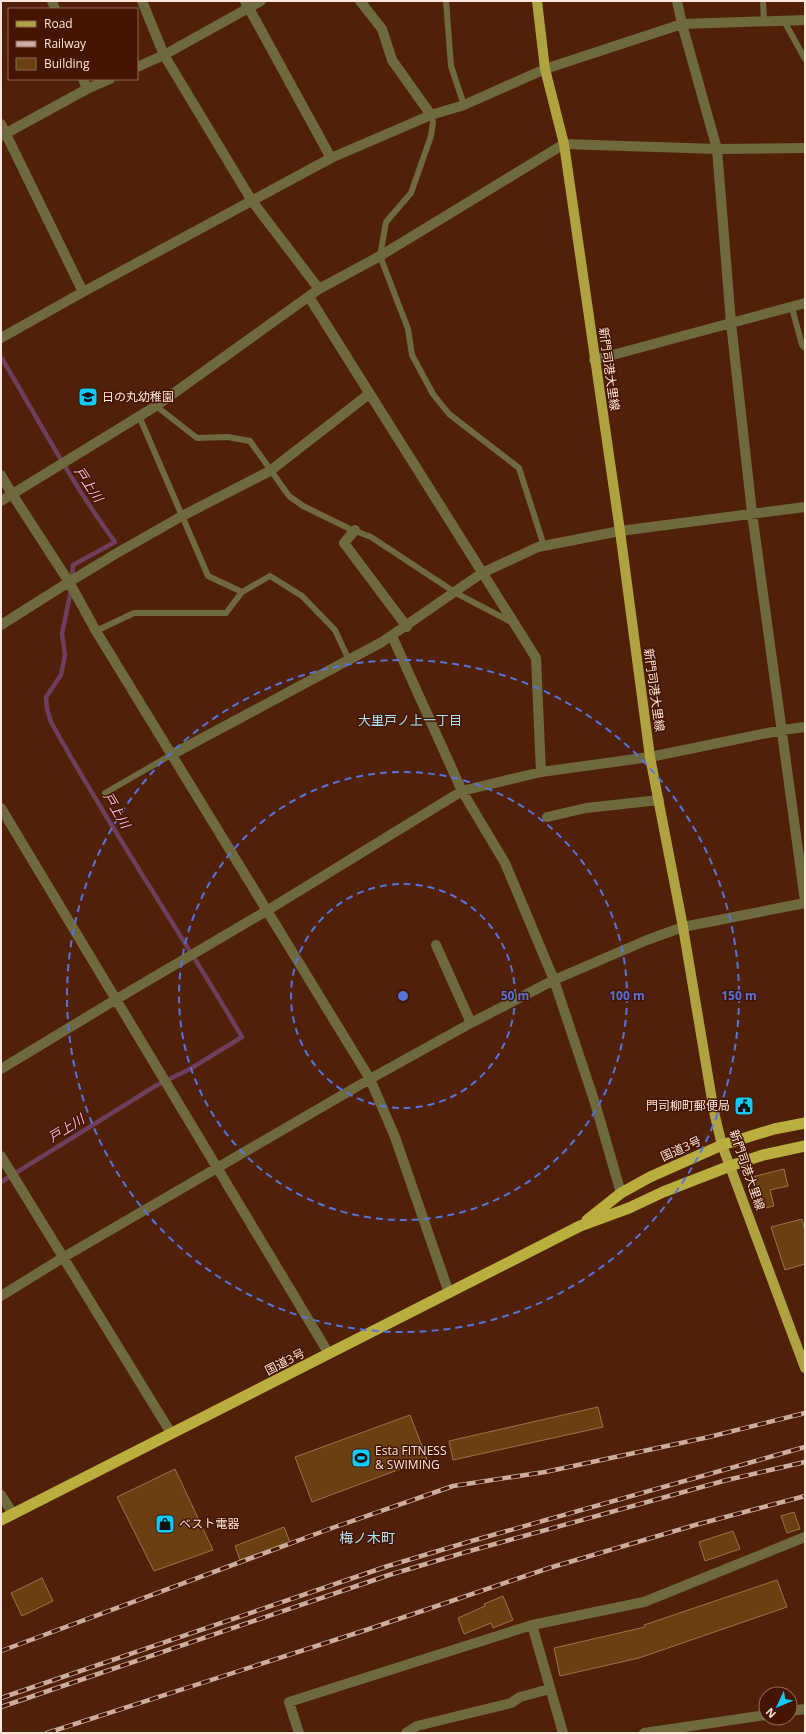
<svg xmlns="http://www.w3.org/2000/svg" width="806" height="1734" viewBox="0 0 806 1734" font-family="'Open Sans','Noto Sans JP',sans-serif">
<rect width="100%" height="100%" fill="#502009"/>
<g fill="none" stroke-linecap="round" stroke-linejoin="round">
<path stroke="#703e5d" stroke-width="4.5" d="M1,357C38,419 72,484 115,542L73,565L72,579
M1,1182L157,1085L190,1069L242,1037C180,931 110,829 51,722L47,709L46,697L61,675L65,655L62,634L71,590"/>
</g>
<path fill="#6a4013" stroke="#9e7249" d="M784,1169L788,1186L770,1190L774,1206L761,1209L752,1177Z
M802,1219L805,1231V1264L785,1270L771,1227Z
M598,1407L603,1427L453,1460L449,1441Z
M410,1415L427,1459L312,1502L295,1457Z
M175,1469L213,1550L154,1571L117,1497Z
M794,1512L800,1529L787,1533L781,1516Z
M284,1527L290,1542L240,1560L235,1546Z
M733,1531L740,1549L705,1561L699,1542Z
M42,1578L53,1601L22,1616L11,1593Z
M777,1580L787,1607L639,1658L560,1676L554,1648L645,1627L644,1625Z
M503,1596L513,1620L493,1628L491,1623L464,1634L458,1618L485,1606L484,1604Z"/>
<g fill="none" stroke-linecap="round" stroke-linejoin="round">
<path stroke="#6f6a3e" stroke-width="6" d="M446,1L451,66L464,105
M763,1L764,21
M784,21L805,59
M431,115L433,122L431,136L411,193L386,222L380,256L408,329L412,355L433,394L449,414L519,468L544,546
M792,308L802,345L805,348
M156,406L197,438L228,437L250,441L289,496L303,506L350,529L371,537L456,593L513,623
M139,416L208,576L242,592L270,576L302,596L335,630L349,660
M96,631L134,613H226L242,592
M105,793L171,755"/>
<path stroke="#6f6a3e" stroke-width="10" d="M52,1L55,9
M245,1L331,158
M360,1L382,29L392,60L431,115
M677,1L682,24L717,149L731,323L752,513L805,901
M137,67L164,55L261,1
M83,79L87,89
M1,124L83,292
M1,136L87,89L110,79
M309,297L536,658L541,772
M1,338L83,292L331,158L431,115L464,105L545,69L682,24L805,20
M594,360L805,303
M12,494L69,582L96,631L370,1079L395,1137L449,1293
M355,530L344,543L407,627
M1,625L69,582L117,553L182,516L270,471L369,394
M392,636L462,791L505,863L554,980L595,1103L621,1193
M171,755L382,642L482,573L538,547L620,531L805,507
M1,808L329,1354
M547,817L586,808L659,800
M436,945L471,1023
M1,1069L115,1000L268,910L462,791L541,772L650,757L782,730L805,727
M1,1156L171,1433
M1,1296L64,1257L370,1079L471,1023L554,980L647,940L683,927L805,903
M1,1495L13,1514
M532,1625L563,1733
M790,1711L805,1709
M299,1733L289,1702L532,1625L644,1602L805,1537
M406,1733L417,1726L511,1703L520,1697L550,1689
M644,1733L766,1715"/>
<path stroke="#6f6a3e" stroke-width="10" d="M142,1L164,55L252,201L319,289
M1,475L12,494
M1,501L156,406L319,289L380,256L564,144L717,149L805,148"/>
<path stroke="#aea340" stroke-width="10" d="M537,1L545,69L564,144L620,531L650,757L683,927L714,1112L722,1145L805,1368"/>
<path stroke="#baae3e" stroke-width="11" d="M587,1220L621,1193L650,1177L722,1145L774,1129L805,1123
M1,1520L580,1226L629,1208L663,1192L730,1166L763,1155L805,1146"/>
<g stroke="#ccac9e" stroke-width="4.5">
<path id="rail" d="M1,1651L332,1528L453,1486L545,1472L709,1437L805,1413
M1,1698L388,1566L468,1542L805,1447
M1,1707L389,1575L466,1552L727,1480L805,1462
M47,1733L369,1629L549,1568L695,1525L805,1496"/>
</g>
<use href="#rail" stroke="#441500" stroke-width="3" stroke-dasharray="9" stroke-linecap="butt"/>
</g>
<g fill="none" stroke="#5674d9" stroke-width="2" stroke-dasharray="7 5">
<circle cx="403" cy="996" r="112"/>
<circle cx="403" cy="996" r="224"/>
<circle cx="403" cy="996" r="336"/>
</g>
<defs>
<g id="school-square" transform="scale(1)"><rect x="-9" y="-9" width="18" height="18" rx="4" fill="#0fcafa" stroke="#441500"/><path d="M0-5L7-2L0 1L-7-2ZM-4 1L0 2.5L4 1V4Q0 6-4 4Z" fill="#111"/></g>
<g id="civic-square" transform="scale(1)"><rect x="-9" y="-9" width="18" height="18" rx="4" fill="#0fcafa" stroke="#441500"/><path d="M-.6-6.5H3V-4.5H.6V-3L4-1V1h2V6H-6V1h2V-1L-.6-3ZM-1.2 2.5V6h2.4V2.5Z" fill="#111"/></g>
<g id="stadium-square" transform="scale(1)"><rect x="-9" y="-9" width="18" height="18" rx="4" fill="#0fcafa" stroke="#441500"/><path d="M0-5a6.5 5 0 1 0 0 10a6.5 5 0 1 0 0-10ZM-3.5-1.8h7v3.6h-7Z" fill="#111"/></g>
<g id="shop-square" transform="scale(1)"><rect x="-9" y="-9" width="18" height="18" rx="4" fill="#0fcafa" stroke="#441500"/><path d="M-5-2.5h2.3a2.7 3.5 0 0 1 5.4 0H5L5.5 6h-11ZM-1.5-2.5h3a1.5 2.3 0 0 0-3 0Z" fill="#111"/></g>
</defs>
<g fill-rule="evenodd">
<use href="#school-square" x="88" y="397"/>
<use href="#civic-square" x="744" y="1106"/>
<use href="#stadium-square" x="361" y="1458"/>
<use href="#shop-square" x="165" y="1524"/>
</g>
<g text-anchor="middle" stroke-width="3" stroke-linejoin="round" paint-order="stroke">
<g font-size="12" fill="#ffe5db" stroke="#441500">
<text transform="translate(609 369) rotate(82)" y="4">新門司港大里線</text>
<text transform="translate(654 690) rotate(82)" y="4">新門司港大里線</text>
<text transform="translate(681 1149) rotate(-24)" y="4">国道3号</text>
<text transform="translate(747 1170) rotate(71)" y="4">新門司港大里線</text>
<text transform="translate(285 1362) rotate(-27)" y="4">国道3号</text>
</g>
<g font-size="12" fill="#ffe5db" stroke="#441500" text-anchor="start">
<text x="102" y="401">日の丸幼稚園</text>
<text x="730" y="1110" text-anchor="end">門司柳町郵便局</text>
<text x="375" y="1455">Esta FITNESS<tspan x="375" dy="14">&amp; SWIMING</tspan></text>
<text x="179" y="1528">ベスト電器</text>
</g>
<g font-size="13" font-style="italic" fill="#f7b6dc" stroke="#441500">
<text transform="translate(89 484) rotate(56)" y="5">戸上川</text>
<text transform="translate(117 810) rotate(59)" y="5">戸上川</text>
<text transform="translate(66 1128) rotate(-32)" y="5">戸上川</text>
</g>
<g font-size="13" fill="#afe3f7" stroke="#441500">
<text x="410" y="725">大里戸ノ上一丁目</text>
</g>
<g font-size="14" fill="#afe3f7" stroke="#441500">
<text x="367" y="1543">梅ノ木町</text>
</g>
</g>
<circle cx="403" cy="996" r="6" fill="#5674d9" stroke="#441500" stroke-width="2"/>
<g font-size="12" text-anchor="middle" font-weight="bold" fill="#5674d9" stroke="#441500" stroke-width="3" stroke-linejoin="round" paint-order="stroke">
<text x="515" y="1000">50 m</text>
<text x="627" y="1000">100 m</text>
<text x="739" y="1000">150 m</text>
</g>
<rect width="806" height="1734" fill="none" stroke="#ffe5db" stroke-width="4"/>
<rect x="8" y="8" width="130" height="72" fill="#441500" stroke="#8f6858"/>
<rect x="16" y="21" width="20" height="6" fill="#aea340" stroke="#8f6858"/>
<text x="44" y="28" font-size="12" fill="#ffe5db">Road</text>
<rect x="16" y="41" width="20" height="6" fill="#ccac9e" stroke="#8f6858"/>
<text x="44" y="48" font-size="12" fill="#ffe5db">Railway</text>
<rect x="16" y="58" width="20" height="12" fill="#6a4013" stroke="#8f6858"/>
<text x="44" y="68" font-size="12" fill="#ffe5db">Building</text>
<g transform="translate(778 1706) rotate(226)"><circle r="19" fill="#441500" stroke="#8f6858"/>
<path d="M0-3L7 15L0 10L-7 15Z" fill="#0fcafa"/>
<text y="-6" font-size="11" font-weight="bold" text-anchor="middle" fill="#ffe5db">N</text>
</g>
</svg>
